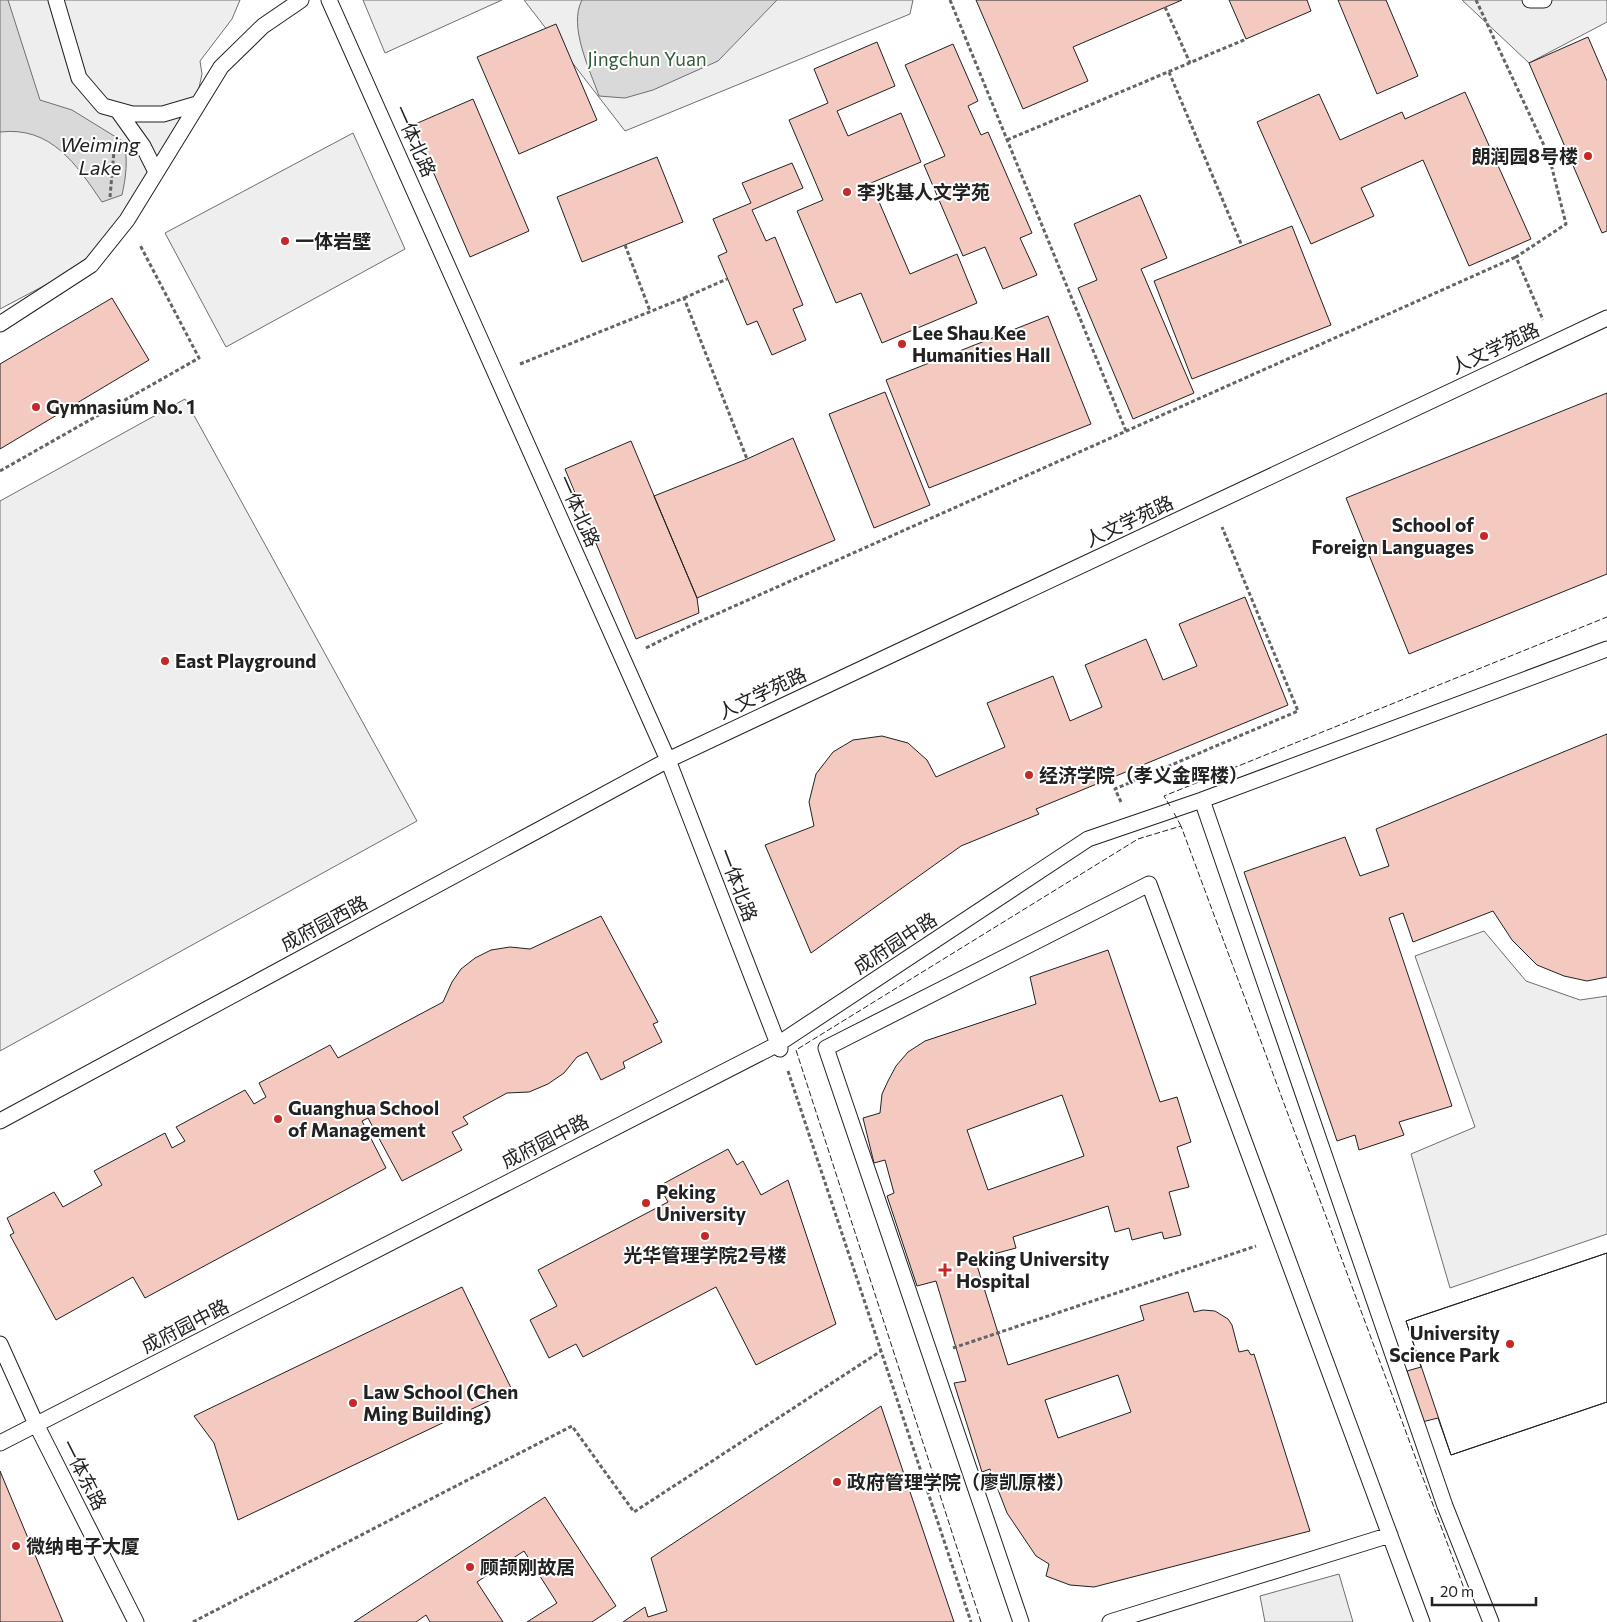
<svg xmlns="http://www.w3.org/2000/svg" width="1607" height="1622" viewBox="0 0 1607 1622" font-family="Commissioner,'Noto Sans SC',sans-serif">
<rect width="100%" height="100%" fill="#fff"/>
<path fill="#eee" stroke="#6f6f6f" d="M0,0H240L232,19L200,61L202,74L198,92L117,225L97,249L70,272L0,309Z
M363,0H502L385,53Z
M524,0H913L910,14L625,131Z
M1462,0H1607V22L1529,63Z
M353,133L405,249L226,347L165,233Z
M185,399L417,821L0,1051V501Z
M1484,931L1526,981L1580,1000L1607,996V1234L1450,1288L1411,1154L1475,1127L1415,956Z"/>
<path fill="#ededed" stroke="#6f6f6f" d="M1339,1574L1353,1622H1265L1260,1596Z"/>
<path fill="#d9d9d9" stroke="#6f6f6f" d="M0,0H8L40,100L72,110L124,142C128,160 126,177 122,195L102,202C76,164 51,126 0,132Z
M582,0H777L718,61L653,90L625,98L599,96C590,70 568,26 582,0Z"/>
<path fill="#f3c9c0" stroke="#222" fill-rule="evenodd" d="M976,0H1182L1073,47L1088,81L1023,109Z
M1229,0H1307L1311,11L1246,39Z
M1338,0H1386L1418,76L1377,94Z
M556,24L597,120L519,154L477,57Z
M1588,37L1607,81V231L1602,233L1529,63Z
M877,42L895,86L837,111L848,136L901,113L921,162L871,183L910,274L957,254L977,303L882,343L861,293L836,303L797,211L823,200L789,120L828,103L814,69Z
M953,44L978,101L968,106L981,135L988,132L1032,233L1020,238L1037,275L1003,289L985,247L963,256L924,165L945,156L905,65Z
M1465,92L1531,239L1469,266L1423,160L1361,188L1374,216L1311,244L1257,122L1319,94L1340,140L1402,112L1405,119Z
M473,99L529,231L470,257L413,125Z
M657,157L683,222L582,262L557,197Z
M792,163L803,188L752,210L766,241L775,237L803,305L793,309L806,340L772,355L757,321L747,325L718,256L727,252L713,219L751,203L742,183Z
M1140,195L1167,258L1141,269L1194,393L1133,419L1078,288L1097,280L1074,224Z
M1292,226L1331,325L1192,379L1154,281Z
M112,298L149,360L0,449V364Z
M1048,316L1091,424L929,488L886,380Z
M885,392L930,505L874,528L829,414Z
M1607,393V574L1409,654L1346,498Z
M793,438L835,540L697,598L654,496L747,459Z
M631,441L697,598L699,613L636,639L565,469Z
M1245,597L1288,705L1036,809L1039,814L961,846L811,953L765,845L814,826L809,802L816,774L833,752L853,740L882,736L908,743L927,760L936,777L1005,747L987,703L1053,676L1070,721L1102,707L1085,665L1146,639L1163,680L1197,666L1179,624Z
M1607,734V977L1587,981L1564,976L1537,965L1512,940L1493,911L1413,942L1403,913L1389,918L1452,1106L1399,1122L1404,1135L1359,1150L1355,1135L1337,1141L1244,872L1345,837L1360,876L1389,866L1376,829Z
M601,916L658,1022L653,1024L662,1042L623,1062L625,1068L601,1080L587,1052L577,1057L564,1073L548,1084L529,1092L507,1093L463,1117L468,1124L452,1132L462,1150L402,1181L368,1118L362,1121L386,1168L145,1298L133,1277L56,1320L10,1235L14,1233L7,1218L54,1192L63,1207L102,1185L94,1171L165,1133L172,1148L185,1141L176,1127L245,1090L254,1104L266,1097L259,1083L330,1045L338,1058L443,1002L452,982L461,969L475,958L491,950L510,947L530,949Z
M1108,950L1160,1102L1177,1097L1191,1142L1177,1147L1189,1187L1169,1192L1181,1235L1164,1239L1162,1232L1132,1240L1129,1228L1115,1232L1108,1206L1013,1237L1016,1248L975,1259L1008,1365L1144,1320L1140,1306L1188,1292L1194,1312L1203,1310L1215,1311L1228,1319L1232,1325L1239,1352L1248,1350L1251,1355L1254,1354L1310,1531L1094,1587L1070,1585L1046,1576L1049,1564L1036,1556L1007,1513L990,1469L982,1472L954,1383L966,1381L936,1281L917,1286L887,1196L894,1193L885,1160L874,1163L863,1118L880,1113L882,1094L888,1081L896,1066L908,1052L925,1041L1036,1004L1030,977ZM1062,1095L1084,1156L988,1190L967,1130ZM1118,1375L1131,1412L1058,1438L1045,1400Z
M728,1149L737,1165L743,1161L761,1195L788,1180L836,1324L756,1365L716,1287L583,1357L576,1344L549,1358L530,1320L557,1306L538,1270L668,1202L659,1186Z
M1607,1253V1402L1451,1455L1438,1418L1422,1422L1407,1371L1421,1367L1406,1321Z
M1607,1253V1402L1451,1455L1406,1321Z
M462,1287L512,1390L238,1520L214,1443L194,1416Z
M881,1406L954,1622H623L645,1607L648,1617L667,1611L651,1558Z
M0,1471L63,1622H0Z
M545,1497L616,1606L592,1622H527L557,1603L524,1551L477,1582L503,1622H430L426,1615L416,1622H354Z"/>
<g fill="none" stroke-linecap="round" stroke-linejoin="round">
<g stroke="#222" stroke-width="17">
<path id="service" d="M56,0L79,78L103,106L132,114H163L197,104
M329,0L668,760L780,1049
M1530,0H1544
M118,111L143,146L156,172
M0,324L91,265L127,220L221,67L263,26L301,0
M1202,800L1445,1506L1491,1622
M0,1121L668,760L1607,318
M0,1344L36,1424L136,1622
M0,1443L778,1044L1088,839L1202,800L1607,649
M1021,1622L826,1048L1149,884L1422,1622
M1110,1622L1390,1535"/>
</g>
<path stroke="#646464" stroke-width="3" stroke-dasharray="4 2.5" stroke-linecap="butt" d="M950,0L1126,431
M1476,0L1549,156L1566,224L1516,257L1543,320
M1165,7L1190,63
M1169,72L1242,246
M1007,140L1246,39
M110,197L114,151
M625,245L650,311
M684,298L727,279
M520,364L684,298L747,459
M0,471L199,358L140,245
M646,648L692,625L1516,257
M1121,802L1115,789L1298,711L1222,527
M788,1071L971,1622
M953,1348L1256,1246
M193,1622L572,1426L634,1512L881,1351"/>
<use href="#service" stroke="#fff" stroke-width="15"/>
<path stroke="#222" stroke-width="1" stroke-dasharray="6 2.5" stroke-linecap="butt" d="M1170,806L1164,796L1607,617
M1174,813L1181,826
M981,1622L796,1050L1138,839L1181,826L1465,1591"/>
</g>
<g fill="#c62828" stroke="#fff" stroke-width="2">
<circle cx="1588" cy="156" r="5"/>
<circle cx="847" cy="192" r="5"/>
<circle cx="285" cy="241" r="5"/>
<circle cx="902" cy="344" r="5"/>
<circle cx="36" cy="407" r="5"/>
<circle cx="1484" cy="536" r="5"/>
<circle cx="165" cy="661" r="5"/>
<circle cx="1029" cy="775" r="5"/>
<circle cx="278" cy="1119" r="5"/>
<circle cx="646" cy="1203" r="5"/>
<circle cx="705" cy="1236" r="5"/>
<path d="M942.5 1262.5h5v5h5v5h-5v5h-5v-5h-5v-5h5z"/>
<circle cx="1510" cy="1344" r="5"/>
<circle cx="353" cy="1403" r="5"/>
<circle cx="837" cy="1482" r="5"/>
<circle cx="16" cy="1546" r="5"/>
<circle cx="470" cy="1567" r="5"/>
</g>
<g text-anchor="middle" stroke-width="4" stroke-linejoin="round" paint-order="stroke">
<g font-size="19" fill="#2f5e38" stroke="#fff">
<text x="647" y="66">Jingchun Yuan</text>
</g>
<g font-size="19" fill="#222" stroke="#fff">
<text transform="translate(415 141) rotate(66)" y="7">一体北路</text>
<text transform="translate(1495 348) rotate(-25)" y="7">人文学苑路</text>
<text transform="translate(579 511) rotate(66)" y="7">一体北路</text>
<text transform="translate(1129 521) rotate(-25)" y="7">人文学苑路</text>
<text transform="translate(762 693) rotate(-25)" y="7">人文学苑路</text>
<text transform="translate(738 885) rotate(69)" y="7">一体北路</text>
<text transform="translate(324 923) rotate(-28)" y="7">成府园西路</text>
<text transform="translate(895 943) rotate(-33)" y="7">成府园中路</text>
<text transform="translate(545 1141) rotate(-27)" y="7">成府园中路</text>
<text transform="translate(185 1326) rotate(-27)" y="7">成府园中路</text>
<text transform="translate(84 1475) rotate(63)" y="7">一体东路</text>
</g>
<g font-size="19" font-weight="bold" fill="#222" stroke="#fff" text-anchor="start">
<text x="1578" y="163" text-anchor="end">朗润园8号楼</text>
<text x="857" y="199">李兆基人文学苑</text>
<text x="295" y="248">一体岩壁</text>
<text x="912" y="340">Lee Shau Kee<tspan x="912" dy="22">Humanities Hall</tspan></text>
<text x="46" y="414">Gymnasium No. 1</text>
<text x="1474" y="532" text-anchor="end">School of<tspan x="1474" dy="22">Foreign Languages</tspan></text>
<text x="175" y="668">East Playground</text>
<text x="1039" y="782">经济学院（孝义金晖楼）</text>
<text x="288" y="1115">Guanghua School<tspan x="288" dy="22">of Management</tspan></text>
<text x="656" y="1199">Peking<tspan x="656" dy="22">University</tspan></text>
<text x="705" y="1262" text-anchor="middle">光华管理学院2号楼</text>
<text x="956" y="1266">Peking University<tspan x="956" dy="22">Hospital</tspan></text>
<text x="1500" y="1340" text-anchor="end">University<tspan x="1500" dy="22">Science Park</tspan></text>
<text x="363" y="1399">Law School (Chen<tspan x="363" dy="22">Ming Building)</tspan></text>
<text x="847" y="1489">政府管理学院（廖凯原楼）</text>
<text x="26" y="1553">微纳电子大厦</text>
<text x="480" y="1574">顾颉刚故居</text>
</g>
<g font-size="20" font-style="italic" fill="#222" stroke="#fff">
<text x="100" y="152">Weiming<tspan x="100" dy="23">Lake</tspan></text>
</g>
</g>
<path d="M1432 1597v8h104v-8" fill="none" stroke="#222222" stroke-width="2.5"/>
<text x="1440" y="1597" font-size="15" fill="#222222" stroke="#ffffff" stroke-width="4" paint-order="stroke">20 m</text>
</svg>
